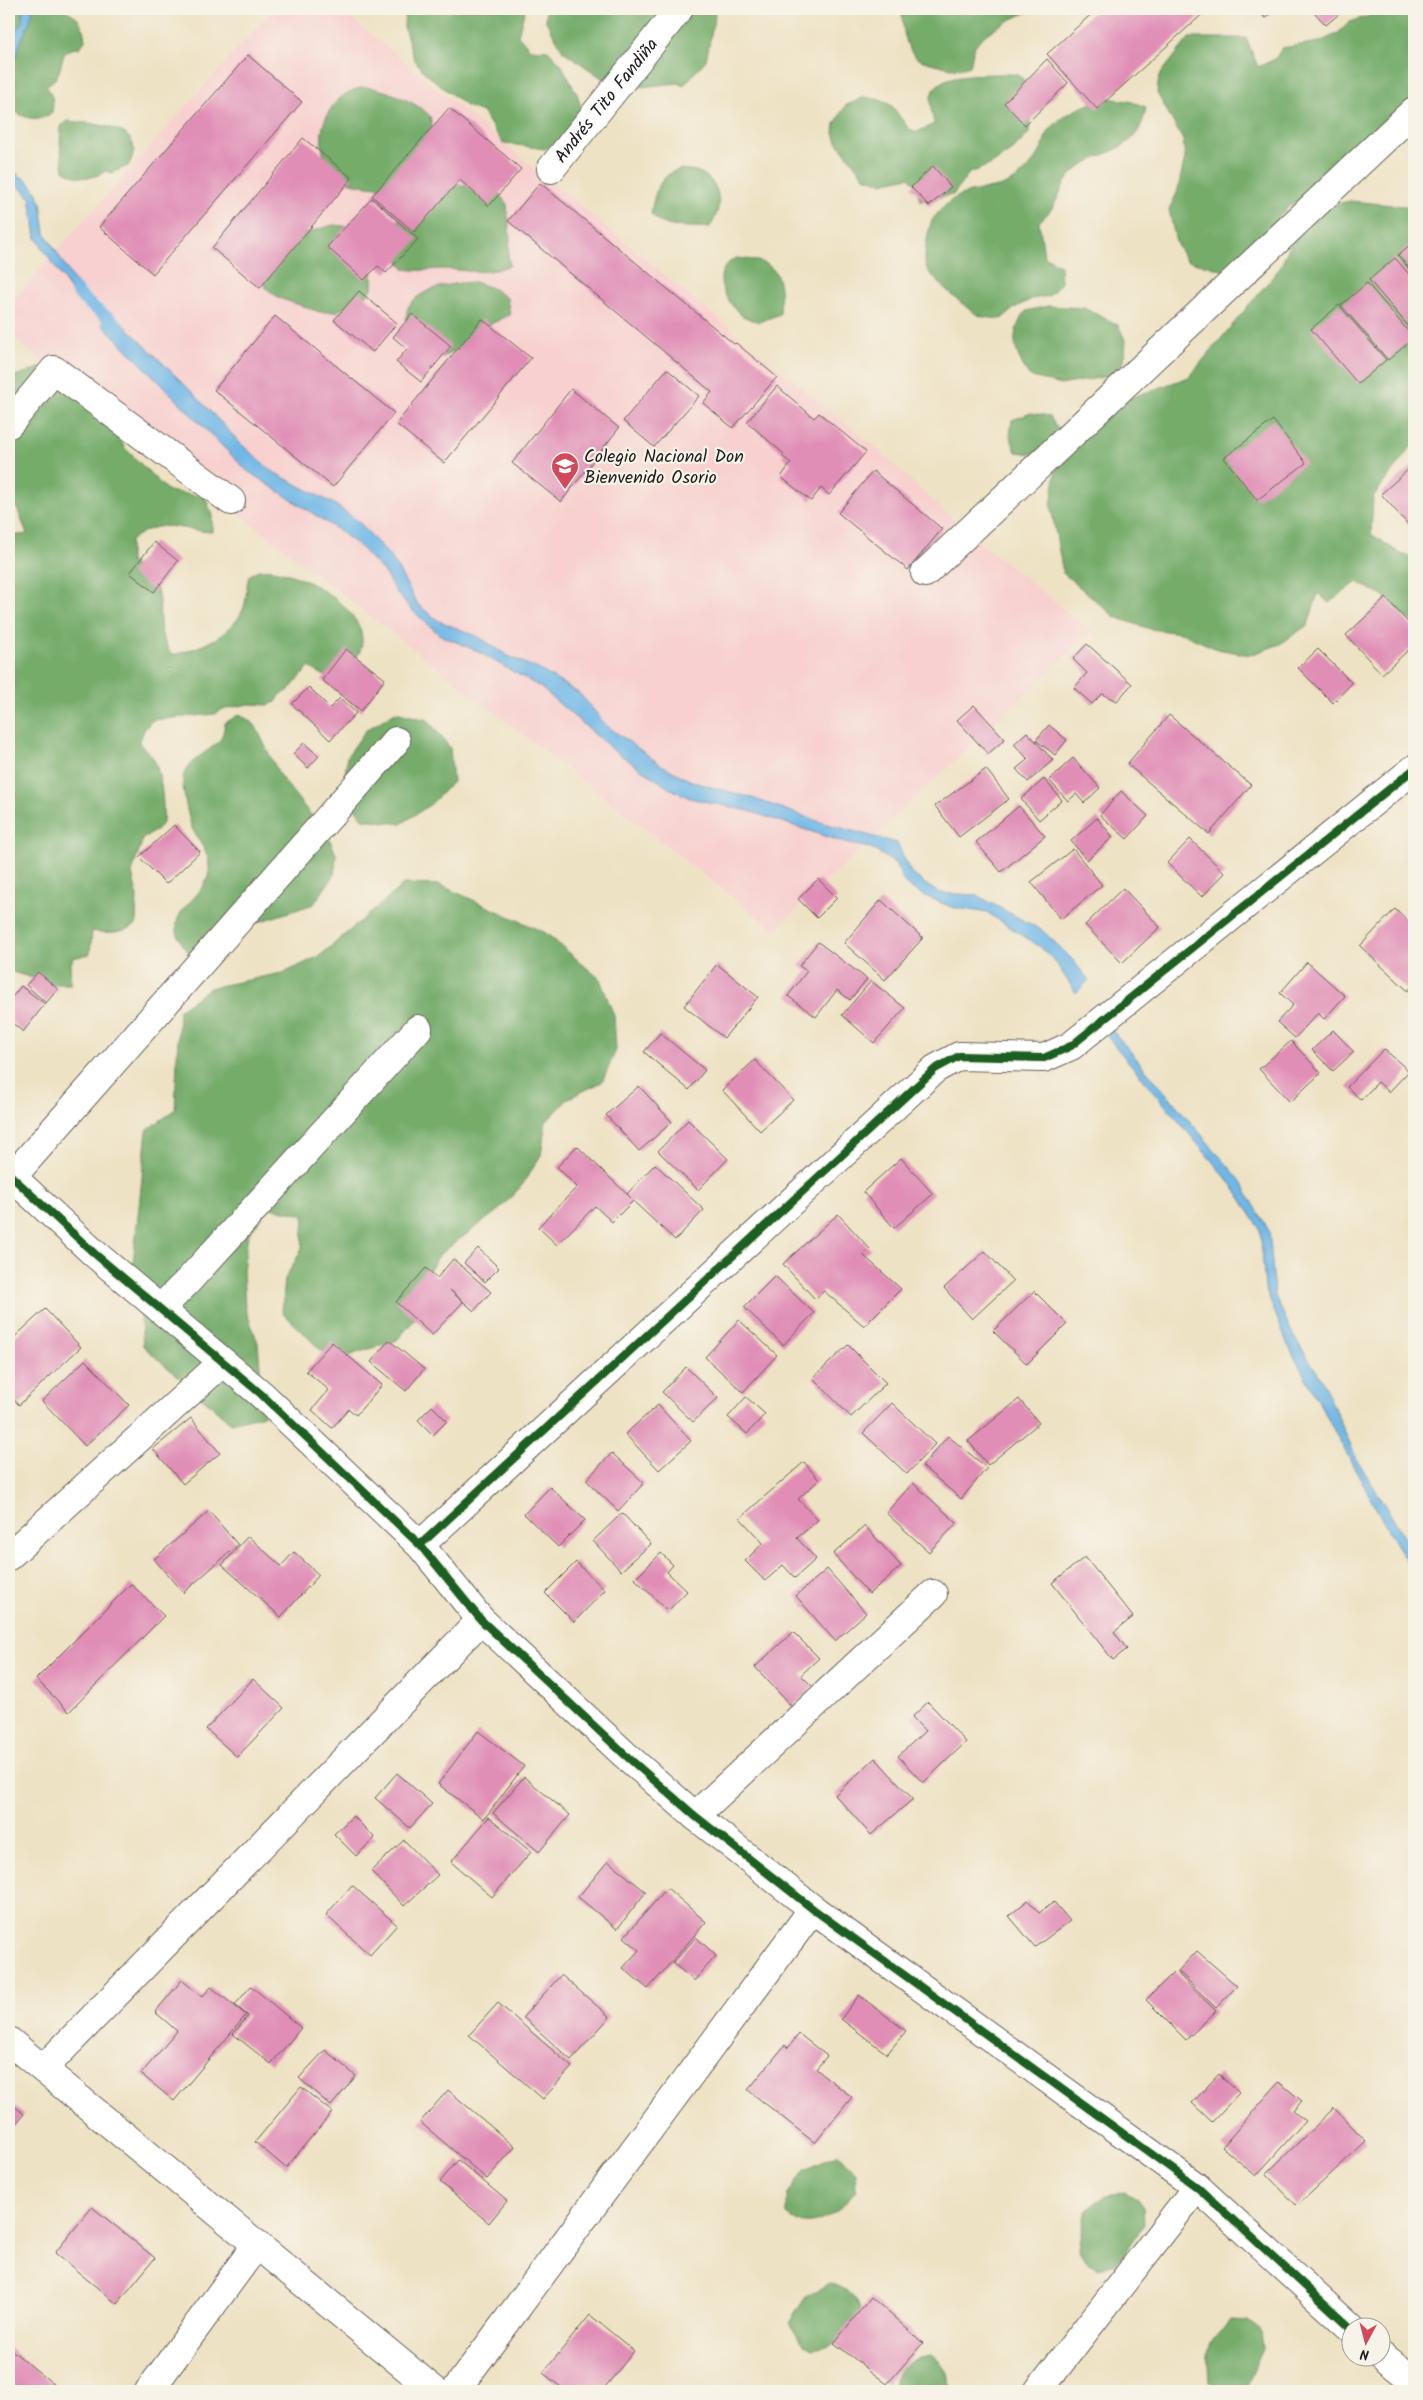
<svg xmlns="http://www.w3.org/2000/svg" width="1423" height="2400" viewBox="0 0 1423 2400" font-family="Kalam,sans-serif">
<rect width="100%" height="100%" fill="#f7f3e8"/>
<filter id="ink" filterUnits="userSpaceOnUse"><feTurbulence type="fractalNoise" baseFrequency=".02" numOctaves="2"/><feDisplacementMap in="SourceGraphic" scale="10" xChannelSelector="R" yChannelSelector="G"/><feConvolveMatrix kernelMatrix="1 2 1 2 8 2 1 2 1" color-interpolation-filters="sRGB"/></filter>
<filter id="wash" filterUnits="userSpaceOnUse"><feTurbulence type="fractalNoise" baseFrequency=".0096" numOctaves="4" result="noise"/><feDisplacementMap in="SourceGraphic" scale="20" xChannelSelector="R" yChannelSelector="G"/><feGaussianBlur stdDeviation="1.12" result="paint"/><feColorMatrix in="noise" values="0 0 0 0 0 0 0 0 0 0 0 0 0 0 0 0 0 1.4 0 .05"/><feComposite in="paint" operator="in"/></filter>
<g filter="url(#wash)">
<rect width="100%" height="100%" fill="#eee2c4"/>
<path fill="#f7d0cf" d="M273,9H340L878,450L965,531L1092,631L775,930L9,335V305Z"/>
<path fill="#75ac6a" stroke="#486443" d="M19,9C49,9 82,0 85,41L79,48C58,49 65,62 57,76C55,80 50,83 46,86C53,95 54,102 52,113C35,123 24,118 9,108V19Z
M405,9H525L518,35L530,49L548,50L561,64L578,96L582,113L576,131L545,149L503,143L482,112L466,106L424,72L414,59L404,27Z
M546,9H716L706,60L683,86L678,83L640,87L606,81L563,51L546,21Z
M902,9H1037C1020,14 985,30 975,46C972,52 972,59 970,66C962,70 953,69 943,66C936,64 923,62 917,58C904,48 902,23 902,9Z
M1377,9H1414V119L1367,159L1290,205L1278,218L1267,251L1224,274L1222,270L1186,260L1176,243L1169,209L1177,193L1185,158L1183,140L1157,93L1159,76L1189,38H1246L1258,67L1275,59L1282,48L1319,42L1337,34L1350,22L1369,16Z
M996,74H1017L1024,80L1028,90L1031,107L1029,133L1016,147L992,164L969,173L953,195C941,195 932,202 920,200L915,184L909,177L882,183L864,177L837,142L834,133L835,124L845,106L865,97L884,101L892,106L909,129L917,132L934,124C933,115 929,106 931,97C935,72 977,75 996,74Z
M365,87C383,88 417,102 430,116C438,154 419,164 395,189C382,187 348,186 338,177C307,148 322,94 365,87Z
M1106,98L1129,101L1146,107C1139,159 1096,146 1069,177C1061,186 1059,198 1052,208C1049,213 1043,218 1039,222L1044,256L1060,265L1061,283L1049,296L1032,299L1016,307L1001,319C994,318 985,318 978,315C968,310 930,277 926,267C923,259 928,226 933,219C938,212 948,202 955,198C973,187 999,192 1016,179C1024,173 1037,159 1041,150C1044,146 1044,140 1046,136C1058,114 1084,106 1106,98Z
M68,121C94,124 152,126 128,166L111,173L106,171C92,180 77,180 64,170L60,143L61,126Z
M681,169C687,170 696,170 701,173C723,185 723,209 709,228C689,225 665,232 651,214C654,194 659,174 681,169Z
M460,185L496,190L507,204L510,239L508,257L510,265C480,277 469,269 440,269C427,270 417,271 404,269L395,255L398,220L410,206L427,202Z
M1350,201L1414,207V443L1373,497L1371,534L1401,554L1414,557V624L1387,598L1357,582L1329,603L1318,593L1308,625L1280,644L1250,655L1217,649L1181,633L1150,629L1115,617L1063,573L1051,507L1060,439L1033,454L1016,452L1010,436L1012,420L1031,413L1049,416L1059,430L1088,413L1189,377L1280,268L1294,236L1316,208Z
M333,225L352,227L373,253L372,289L361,301L351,304L336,312H320L279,298L266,288L263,271L281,241Z
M736,258C779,261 782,273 780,314L759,322C753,320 745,318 741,315C723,298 709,272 736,258Z
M474,282L492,288L507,298L510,315L478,330L467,344L441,358L406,326C406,320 406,311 409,306C421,287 454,283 474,282Z
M1048,306L1084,308L1118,325L1126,342L1124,360L1114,375L1061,385L1029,376C1014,351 1008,336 1026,311Z
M39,368L95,401L125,448L168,491L205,497L212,514V532C176,530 161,516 130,541V562C140,569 154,578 157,590C164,618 153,626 172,655C200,649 238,633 245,603C247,594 246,585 249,576C252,574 255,571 259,570C291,564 380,613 359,653C354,663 341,669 332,676L323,675L309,667L288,691L281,694L276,702L268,705L249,704L223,709L215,714L152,720L144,730L139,743C144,748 150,753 153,758C162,776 164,804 163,823L157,830L143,838L132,873L137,894L136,924C125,933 106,934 92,931L90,954L73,958L70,967L71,984H53L9,971V536L27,534L17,508L9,506V462L11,458L9,455V378Z
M395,712L428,720L450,748L453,782L431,804L401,824L363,819L343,792L347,757L365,731Z
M240,714L255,725L280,776L329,838L336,854L335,873L314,904L246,926L206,950L189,953C151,908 212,903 209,865C209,854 198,840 193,830C189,821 180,784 184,774C190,759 209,752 220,740C223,736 224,728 225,723Z
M404,884L440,885L546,933L600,979L614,1016L616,1050L602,1082L569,1098L546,1122L541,1155L523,1184L500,1209L440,1254L422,1282L421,1312L397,1340L332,1361L282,1312L285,1279L302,1249L304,1215L269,1208L248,1235L243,1270L245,1308L258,1343L264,1415L231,1423L143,1346L140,1309L132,1273L147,1130L175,1110L179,1010L210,988L286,972L321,955Z
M839,2154L855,2173L856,2190C840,2210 813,2237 787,2215V2195L804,2170Z
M1125,2192L1137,2199L1143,2207L1144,2224L1116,2264L1098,2269L1087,2263L1079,2248L1087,2209L1107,2195Z
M829,2283C844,2287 856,2294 860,2310C847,2335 841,2344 813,2349L802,2343L789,2323L805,2298Z
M1232,2320L1248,2321L1261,2331L1263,2348L1247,2386L1232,2391H1218L1209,2383C1207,2349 1204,2343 1232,2320Z
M932,2355C946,2366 950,2374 948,2391H890C900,2367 906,2359 932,2355Z"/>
<path fill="#70b7e7" stroke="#466a82" d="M23,9H33C31,20 28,26 23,36C17,48 18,59 9,70L11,38L22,23Z
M9,169L28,181L35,190L41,202L45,233L87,302L80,304L36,238L30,197L9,178Z
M111,312L193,393L242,445L273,472L334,504L359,522L393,560L418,605L439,621L479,637L508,656L538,669L580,694L607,726L661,765L693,782L749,797L823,823L897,843L911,873L925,884L939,893L976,895L1043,931L1070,957L1089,980L1076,993L1054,960L1039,946L988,913L951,907L921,894L905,884L895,863L871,848L849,844L749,811L690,798L669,788L613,750L540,687L477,651L440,635L413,611L396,592L383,571L361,548L338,530L246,470L102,324Z
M1112,1030L1240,1180L1269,1231L1275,1296L1294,1337L1321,1378L1356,1458L1414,1553V1572L1395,1543L1288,1345L1265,1288L1260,1229L1233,1186L1106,1035Z"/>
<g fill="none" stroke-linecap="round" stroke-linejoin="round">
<path stroke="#70b7e7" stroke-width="12" d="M76,290C86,306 106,313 119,327"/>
</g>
<g id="blocks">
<path fill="#e08eb6" d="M1097,9H1208L1097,109L1047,54Z
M1257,9H1276L1265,18Z
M1311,9H1345L1326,25Z
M248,55L302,102L153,274L99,227Z
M1047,59L1068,83L1025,125L1004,103Z
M449,108L521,169L489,206L460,180L414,232L372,196Z
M303,138L352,178L260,288L212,248Z
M933,166L951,187L929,206L911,187Z
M540,183L734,344L736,343L777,377L733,428L703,403L712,392L508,221Z
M372,198L418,239L386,273L378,266L364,280L327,247Z
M1414,241V275L1398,255Z
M1395,258L1414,280V333L1369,280Z
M1367,283L1414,338L1388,360L1341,305Z
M359,291L397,323L373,352L334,320Z
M1339,305L1386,360L1358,384L1311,329Z
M412,314L451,346L421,382L396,362L407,349L393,337Z
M275,316L394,413L333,487L214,390Z
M482,319L531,358L444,463L396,424Z
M667,369L699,396L654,447L623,421Z
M777,386L814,418L819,413L866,452L829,495L821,488L811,501L781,477L791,463L782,456L784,454L747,422Z
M571,389L619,428L561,502L512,463Z
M1273,420L1306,463L1257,500L1224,458Z
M1412,466L1414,468V531L1381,494Z
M873,471L942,529L908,570L838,513Z
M154,542L178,561L154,592L130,573Z
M1386,598L1414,629V645L1382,674L1346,635Z
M1087,644L1132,684L1117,701L1102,694L1092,704L1074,688L1087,673L1073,659Z
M346,649L385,679L361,711L322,680Z
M1318,649L1352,683L1333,703L1298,668Z
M309,687L330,708L340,698L356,713L330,740L292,704Z
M974,705L1005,739L988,754L957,720Z
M1169,715L1251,785L1209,834L1127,764Z
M1049,725L1067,740L1055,755L1036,740Z
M1027,732L1053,760L1028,782L1016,769L1028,759L1014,744Z
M304,743L319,756L308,768L293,754Z
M1073,758L1100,788L1084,803L1076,794L1068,801L1049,780Z
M986,769L1009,799L959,837L935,806Z
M1044,779L1062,800L1039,820L1021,799Z
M1121,791L1148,816L1127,839L1100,815Z
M1019,806L1045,836L1001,872L976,842Z
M1097,818L1113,837L1087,860L1071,841Z
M174,825L200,852L166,884L139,857Z
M1190,839L1225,873L1202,897L1167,863Z
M1073,849L1102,885L1061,919L1031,882Z
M818,879L837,898L817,918L798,899Z
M1123,888L1160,927L1122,963L1085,925Z
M881,900L923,938L885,980L844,943Z
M1395,909L1414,927V984L1408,991L1360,946Z
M818,942L867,979L850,1000L837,990L816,1017L788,996L807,971L799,966Z
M1307,962L1345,996L1324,1019L1318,1013L1295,1038L1277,1022L1293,1005L1280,993Z
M717,964L758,997L724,1038L684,1006Z
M38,972L58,989L46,1003L26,985Z
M871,981L905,1008L874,1043L842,1015Z
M21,986L45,1004L23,1032L9,1020V1001Z
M1333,1030L1354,1052L1333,1071L1312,1050Z
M660,1033L705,1070L689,1090L644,1052Z
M1291,1041L1321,1073L1290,1102L1259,1069Z
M1384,1049L1409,1071L1389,1092L1378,1082L1361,1100L1347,1087Z
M755,1060L793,1100L760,1131L722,1090Z
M639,1086L672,1122L639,1151L606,1115Z
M688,1120L728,1159L698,1190L658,1151Z
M577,1146L631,1198L627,1194L655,1164L704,1210L675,1240L633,1201L612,1222L595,1206L557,1245L538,1227L577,1187L557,1167Z
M901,1158L933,1194L894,1228L863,1192Z
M838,1214L870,1249L863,1255L901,1289L864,1326L824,1291L815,1299L783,1264Z
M478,1248L499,1268L485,1282L464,1263Z
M985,1251L1013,1281L972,1319L944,1288Z
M453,1259L491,1292L474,1311L450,1290L463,1302L432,1335L396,1302L426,1268L437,1278Z
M775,1276L814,1313L783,1345L744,1307Z
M1034,1291L1067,1324L1027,1364L993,1331Z
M45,1309L81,1347L19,1405L9,1394V1342Z
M739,1320L777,1355L743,1392L705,1357Z
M389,1340L424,1369L406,1391L371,1362Z
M332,1342L382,1385L356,1415L349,1409L332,1428L312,1410L329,1390L306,1371Z
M848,1345L886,1383L851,1417L813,1378Z
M85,1360L129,1405L85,1446L42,1401Z
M686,1367L718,1398L693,1422L662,1392Z
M746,1397L765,1414L747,1434L728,1417Z
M1019,1399L1039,1423L988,1465L968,1441Z
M892,1403L935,1444L907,1474L863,1433Z
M658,1405L691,1441L659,1470L625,1434Z
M432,1406L447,1421L433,1435L418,1420Z
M191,1418L220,1453L183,1484L153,1449Z
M948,1436L987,1468L961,1499L922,1466Z
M612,1453L644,1483L618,1511L586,1480Z
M804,1462L819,1480L798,1499L818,1520L797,1538L816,1559L795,1578L783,1565L765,1581L745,1561L763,1543L740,1518Z
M913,1483L957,1523L929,1552L886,1513Z
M550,1487L585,1520L558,1547L524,1514Z
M209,1511L238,1545L183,1593L154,1559Z
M622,1513L651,1544L621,1571L593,1541Z
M865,1526L901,1566L869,1594L833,1554Z
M248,1536L281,1566L294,1552L319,1575L281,1617L222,1565Z
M661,1553L673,1565L667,1572L687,1591L668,1611L635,1579Z
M1085,1557L1133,1617L1114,1632L1127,1649L1113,1660L1052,1583Z
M576,1562L605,1590L574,1622L545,1593Z
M827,1569L866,1613L835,1641L796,1596Z
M131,1584L164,1616L69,1712L36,1679Z
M793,1632L819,1658L801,1675L813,1687L792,1707L755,1667Z
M253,1679L284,1708L237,1757L206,1729Z
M928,1702L966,1742L923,1783L898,1756L925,1731L912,1717Z
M478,1731L524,1766L484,1819L438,1784Z
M875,1758L913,1799L871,1835L835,1795Z
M397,1773L432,1804L410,1828L375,1798Z
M524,1777L570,1815L539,1852L493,1813Z
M353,1816L375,1838L356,1856L334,1834Z
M489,1817L531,1852L492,1897L451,1862Z
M404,1840L438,1875L404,1906L371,1871Z
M608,1861L646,1892L617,1929L578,1897Z
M352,1885L397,1925L370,1955L326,1915Z
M667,1888L706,1922L648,1989L623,1968L639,1950L624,1937Z
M1028,1900L1039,1913L1054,1902L1070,1921L1035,1947L1009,1916Z
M696,1937L716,1956L694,1981L673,1963Z
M1197,1951L1237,1986L1216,2008L1178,1971Z
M1175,1971L1216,2011L1186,2040L1146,2000Z
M561,1975L610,2017L571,2060L523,2017Z
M182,1980L202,1997L211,1987L246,2015L174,2101L141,2074L177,2031L155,2012Z
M251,1986L301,2028L271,2064L233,2034L248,2016L235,2005Z
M859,1995L906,2031L887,2054L841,2019Z
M498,2003L572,2067L543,2099L469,2035Z
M799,2034L827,2056L816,2069L852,2097L815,2143L748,2090L785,2045L788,2048Z
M325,2050L356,2076L331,2106L299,2078Z
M1219,2074L1239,2093L1212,2122L1192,2103Z
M1279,2082L1302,2101L1293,2111L1305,2121L1256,2176L1222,2147Z
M301,2087L332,2112L286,2168L255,2142Z
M448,2090L515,2147L487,2179L420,2122Z
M9,2102L24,2114L9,2132Z
M1334,2108L1366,2141L1297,2206L1266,2174Z
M458,2160L507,2201L489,2223L440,2182Z
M92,2207L155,2258L117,2304L55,2253Z
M871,2297L923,2343L887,2384L834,2343Z
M590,2315L634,2351L602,2391H566L543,2373Z
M9,2348L61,2390L60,2391H9Z"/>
</g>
</g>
<g filter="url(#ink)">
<use href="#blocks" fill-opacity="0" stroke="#666157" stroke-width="1"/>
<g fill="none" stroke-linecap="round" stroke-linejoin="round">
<g stroke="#666157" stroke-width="30">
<g id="minor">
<path id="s1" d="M551,169L679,9"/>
<path d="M9,424L54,370L231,501"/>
<path d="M925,573L1414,111"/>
<path d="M9,1174L95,1254L261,1394L420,1545L481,1620L624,1754L695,1816L813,1909L1197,2187L1351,2328"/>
<path d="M12,1177L396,741"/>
<path d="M160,1309L188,1281L418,1029"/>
<path d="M420,1545L935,1069L959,1056L1044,1058L1071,1046L1414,769"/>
<path d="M9,1556L223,1362"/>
<path d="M695,1816L933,1594"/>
<path d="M9,2041L435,2391"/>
<path d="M43,2069L481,1620"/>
<path d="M1380,2354L1414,2381"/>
<path d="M149,2391L257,2244"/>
<path d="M455,2391L813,1909"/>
<path d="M1038,2391L1197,2187"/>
</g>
</g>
<use href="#minor" stroke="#fff" stroke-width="28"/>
<g stroke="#f7f3e8" stroke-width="11">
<path id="cycleway" d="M9,1174L95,1254L261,1394L420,1545L481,1620L624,1754L695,1816L813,1909L1197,2187L1351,2328
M420,1545L935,1069L959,1056L1044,1058L1071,1046L1414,769"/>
</g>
<use href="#cycleway" stroke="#1b5e20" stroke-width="8"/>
</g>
</g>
<defs>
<g id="school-pin" transform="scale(1.4375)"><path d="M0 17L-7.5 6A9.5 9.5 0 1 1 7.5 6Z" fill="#d1495b" stroke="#f7f3e8"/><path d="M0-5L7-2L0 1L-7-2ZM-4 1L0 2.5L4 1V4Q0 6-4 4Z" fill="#fff"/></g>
</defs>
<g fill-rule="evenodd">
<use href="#school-pin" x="565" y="466"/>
</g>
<g text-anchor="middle" stroke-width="4.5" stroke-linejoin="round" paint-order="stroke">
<g font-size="18" fill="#1c1c1c" stroke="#f7f3e8">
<text dy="6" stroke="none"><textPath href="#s1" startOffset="88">Andrés Tito Fandiña</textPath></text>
</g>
<g font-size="18" fill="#1c1c1c" stroke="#f7f3e8" text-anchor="start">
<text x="584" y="462">Colegio Nacional Don<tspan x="584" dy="21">Bienvenido Osorio</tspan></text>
</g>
</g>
<rect width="1423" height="2400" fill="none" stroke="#f7f3e8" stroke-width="30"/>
<g transform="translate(1366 2342) rotate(187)"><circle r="24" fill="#f7f3e8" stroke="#9f9d96"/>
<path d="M0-4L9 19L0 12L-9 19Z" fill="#d1495b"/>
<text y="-8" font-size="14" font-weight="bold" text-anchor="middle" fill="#1c1c1c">N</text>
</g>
</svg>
